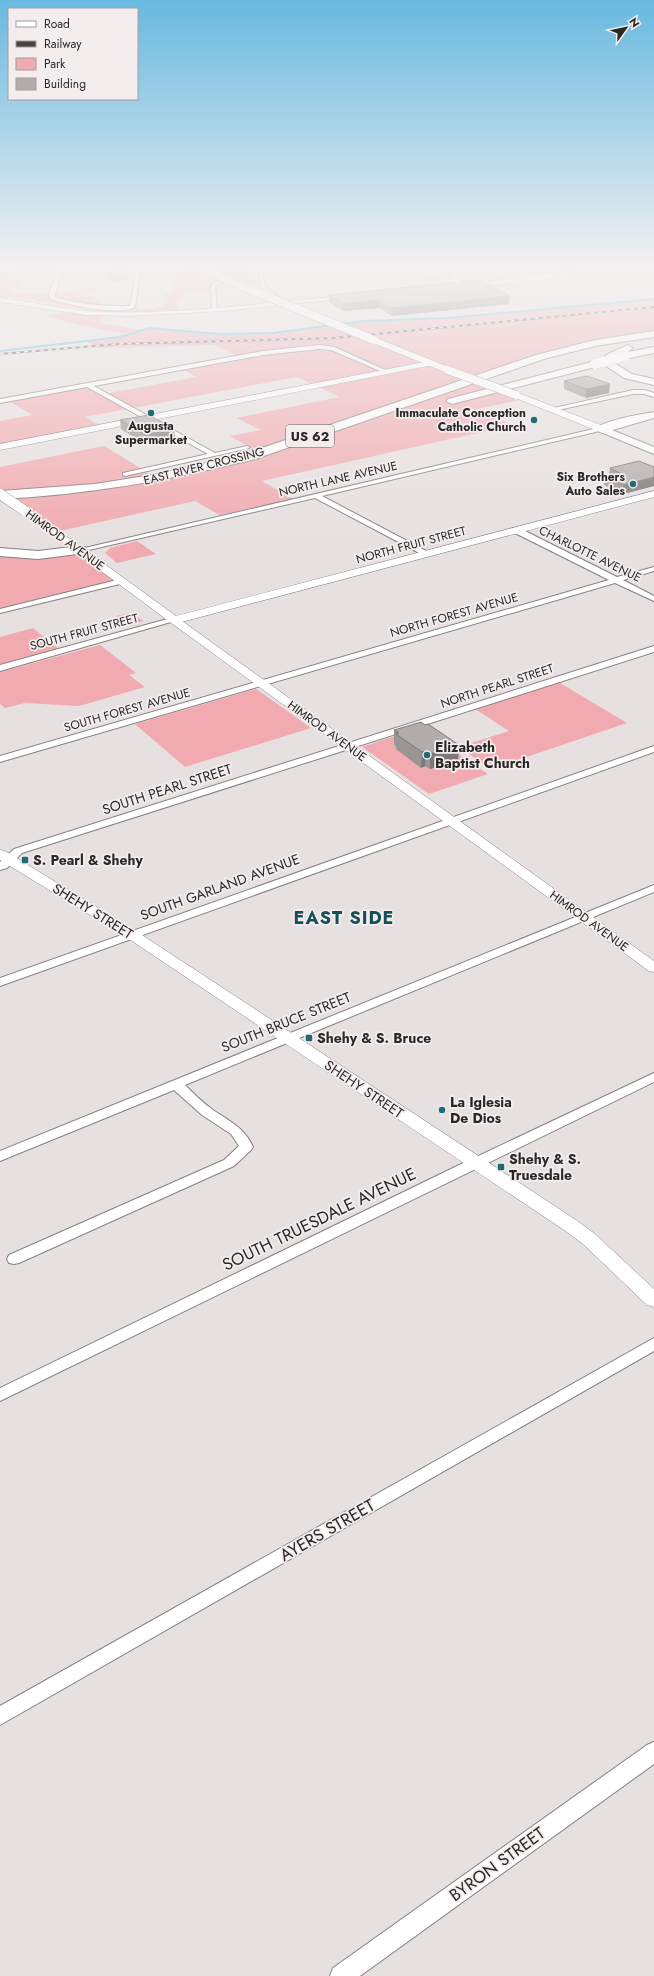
<svg xmlns="http://www.w3.org/2000/svg" width="654" height="1976" viewBox="0 0 654 1976" font-family="Jost,sans-serif">
<rect width="100%" height="100%" fill="#e7e0e0"/>
<path fill="#f1abb0" d="M0,267H4L1,272L11,275L9,280H21L19,286L9,289L18,294H51L53,291H74L75,288H96L95,291L85,293L89,295L88,297L96,294L95,301H99L98,304L102,308L138,307V309L158,308L163,306L164,294L173,293L177,272L184,271L178,269V267H194L215,281L211,283L210,293L184,294L183,298L178,300V305L176,306L178,309C148,312 116,314 86,310C57,307 29,296 0,297Z
M215,267H260L261,270H243V272L250,274V280H262V283L241,286L215,275Z
M654,299V331L595,343L474,379L525,399L477,409L513,425L262,481L295,500L223,517L195,501L55,532L0,494V467L104,446L157,478L260,453L230,436L261,430L236,418L340,397L297,377L85,417L102,427L0,447V421L32,415L7,400L88,385L104,394L196,377L180,368L239,357L214,345L98,348L86,341L120,337L129,334L78,325L46,316L69,311L106,314L99,323L141,330L156,328L198,332L251,334L299,330L363,321L447,318Z
M137,541L156,554L117,563L105,553L110,548Z
M80,550L121,581L0,611V552Z
M130,613L144,621L128,626L116,616Z
M33,628L61,651L0,668V637Z
M100,645L136,673L129,675L145,687L79,706L25,703L5,708L0,704V672Z
M555,680L627,723L491,769L459,747L509,731L472,707Z
M256,689L311,728L185,767L135,724Z
M420,728L488,774L429,794L362,747Z"/>
<g fill="none" stroke-linecap="round" stroke-linejoin="round">
<path stroke="#48c1d5" stroke-width="2" d="M0,351L120,337L149,328L220,334L273,333L363,321L447,318L654,299"/>
<g stroke="#868080" stroke-width="2">
<path id="minor" d="M59,267H63L55,294V297C80,305 104,306 130,306L137,267H141L135,307C120,316 67,305 51,299L49,294Z
M213,267H217V276L213,275Z
M258,267H262L265,286L284,301V303H280L261,288Z
M448,267H452L459,280L470,284V286L455,282L453,277L430,278L428,277L451,275Z
M223,279L227,280L215,286L217,309L212,310L211,285Z
M319,345L334,347L390,372L385,373L331,350L319,349L263,355L94,386L215,453L247,446L250,448L125,476L123,475V473L208,454L87,387L0,403V399L263,351Z
M633,390H645L654,393V397L644,394H633L553,411L550,409Z
M602,427L605,429L604,430L322,496L428,552L429,554L425,556L315,498L80,552L76,550Z
M513,528H519L617,577L654,567V571L623,580L654,596V601L615,583L0,762V756L609,580L513,532Z
M121,579H124V583L0,613V609Z
M171,618H177L178,620L0,671V665Z
M654,646V652L22,853L7,868L0,870V862L14,849Z
M654,746V752L0,986V978Z
M654,885V892L185,1085C194,1094 203,1103 213,1110C229,1121 245,1128 253,1147L251,1150L234,1166L19,1263L14,1264L9,1263L7,1259L9,1255L224,1160L239,1146L231,1134L202,1115L174,1090L0,1161V1151Z
M654,1073V1082L0,1401V1388L455,1167Z
M654,1338V1351L0,1725V1706Z
M654,1742V1764L360,1976H330L333,1968L647,1745Z"/>
</g>
<g stroke="#868080" stroke-width="1">
<path id="tertiary" d="M607,267H621L541,280L467,288L464,286L467,284Z
M349,295L351,296V298L224,311L130,316L86,315L0,302V298C33,301 66,311 100,312C183,314 266,303 349,295Z
M174,617L178,618L654,961V972L649,971L170,622L169,620L170,618Z
M0,850L5,851L136,931L576,1220L595,1234L654,1289V1307L647,1305L583,1244L564,1230L126,937L0,860Z"/>
</g>
<g stroke="#868080" stroke-width="1">
<path id="secondary" d="M430,361H433V365L0,450V444Z
M654,491V497L174,624L170,622L20,511L25,508L29,509L176,616Z"/>
</g>
<g stroke="#868080" stroke-width="1">
<path id="primary" d="M201,267H209L220,274L245,286C237,292 208,274 201,267Z
M374,337L451,368L453,370L451,372H445L371,342V338Z
M516,392L606,427L607,429L606,431H598L513,397L511,395Z"/>
</g>
<g stroke="#868080" stroke-width="2">
<path id="trunk" d="M602,426L654,447V454L598,431L597,429Z"/>
</g>
<g stroke="#868080" stroke-width="2">
<path id="motorway" d="M654,331V337L595,346L544,359L255,459C171,480 87,495 0,499V491L95,484L158,474L219,460L247,453L536,355L595,340Z
M628,345L633,348L627,352L654,347V353L625,359L620,356L614,359L616,364L632,374L654,379V385L624,378L606,366L604,359L606,355Z
M595,361L599,362L600,364L599,366L452,404L446,401L448,399Z
M654,412V418L602,433L596,429C603,420 642,414 654,412Z
M80,546L85,547L87,550L85,553L38,559L0,556V548L38,551Z"/>
</g>
<use href="#minor" fill="#fff" fill-rule="evenodd"/>
<use href="#tertiary" fill="#fff" fill-rule="evenodd"/>
<use href="#secondary" fill="#fff" fill-rule="evenodd"/>
<use href="#primary" fill="#fff" fill-rule="evenodd"/>
<use href="#trunk" fill="#fff" fill-rule="evenodd"/>
<use href="#motorway" fill="#fff" fill-rule="evenodd"/>
<g stroke="#464343" stroke-width="2">
<path id="rail" d="M0,354L117,344L334,338L654,307"/>
</g>
<use href="#rail" stroke="#f4eded" stroke-width="1.5" stroke-dasharray="4" stroke-linecap="butt"/>
<g stroke="#868080" stroke-width="11" stroke-linecap="butt">
<path id="secondary-bridge" d="M0,494L25,511"/>
</g>
<g stroke="#868080" stroke-width="9" stroke-linecap="butt">
<path id="primary-bridge" d="M241,286L374,340
M448,370L516,395"/>
</g>
<g stroke="#868080" stroke-width="10" stroke-linecap="butt">
<path id="motorway-bridge" d="M595,364L625,356"/>
</g>
<use href="#secondary-bridge" stroke="#fff" stroke-width="10"/>
<use href="#primary-bridge" stroke="#fff" stroke-width="8"/>
<use href="#motorway-bridge" stroke="#fff" stroke-width="10"/>
</g>
<path fill="#9a9494" d="M18,267H55L54,271L18,272Z
M109,267H130L127,281H108V274Z
M552,267H587L565,271Z
M329,295L510,296L509,304L392,316L379,308L343,311L329,302Z
M564,381L609,393L586,398L564,389Z
M120,420L175,438L145,444L121,429Z
M654,467V486L623,494L604,485L605,476L609,475L610,468Z
M425,725L459,745L458,760L430,769L425,766L421,768L396,749V746L394,745V730Z"/>
<path fill="#7d7878" d="M128,267H130L127,281L126,274Z
M565,267H587L565,271Z
M510,296L509,304L392,316V308Z
M379,300V308L343,311V304Z
M610,384L609,393L586,398V389Z
M174,429L175,438L145,444V435Z
M654,477V486L623,494L624,485Z
M459,745L458,760L430,769V754Z
M426,751L425,766L421,768L422,752Z"/>
<path fill="#b3acac" stroke="#7d7878" d="M109,267H128L126,274H108Z
M480,280L510,296L392,308L379,300L343,304L329,295Z
M587,376L610,384L586,389L564,381Z
M149,415L174,429L145,435L120,420Z
M639,461L654,467V477L624,485L605,476L620,473L610,468Z
M421,722L425,725L428,724L459,745L430,754L426,751L422,752L396,734L399,733L394,730Z"/>
<linearGradient id="sky" x2="0" y2="1"><stop stop-color="#68b9e0"/><stop offset="0.49" stop-color="#f4f1f1"/><stop offset="1" stop-color="#f4f1f1" stop-opacity="0"/></linearGradient>
<rect width="654" height="543" fill="url(#sky)"/>
<g fill="#216a76" stroke="#f4eded" stroke-width="1.5">
<circle cx="151" cy="413" r="4"/>
<circle cx="534" cy="420" r="4"/>
<circle cx="633" cy="484" r="4"/>
<circle cx="427" cy="755" r="4"/>
<rect x="21" y="856" width="8" height="8" rx="2"/>
<rect x="305" y="1034" width="8" height="8" rx="2"/>
<circle cx="442" cy="1110" r="4"/>
<rect x="497" y="1163" width="8" height="8" rx="2"/>
</g>
<g text-anchor="middle" stroke-width="3.5" stroke-linejoin="round" paint-order="stroke">
<g font-size="12" font-weight="bold" fill="#2a2727" stroke="#f4eded" text-anchor="end">
<text x="526" y="417">Immaculate Conception<tspan x="526" dy="14">Catholic Church</tspan></text>
<text x="151" y="430" text-anchor="middle">Augusta<tspan x="151" dy="14">Supermarket</tspan></text>
<text x="625" y="481">Six Brothers<tspan x="625" dy="14">Auto Sales</tspan></text>
</g>
<g font-size="12" fill="#2a2727" stroke="#f4eded">
<text transform="translate(204 466) rotate(-14)" y="4">EAST RIVER CROSSING</text>
<text transform="translate(338 479) rotate(-13)" y="4">NORTH LANE AVENUE</text>
<text transform="translate(65 540) rotate(36)" y="4">HIMROD AVENUE</text>
<text transform="translate(411 545) rotate(-15)" y="4">NORTH FRUIT STREET</text>
<text transform="translate(590 554) rotate(26)" y="4">CHARLOTTE AVENUE</text>
<text transform="translate(454 615) rotate(-16)" y="4">NORTH FOREST AVENUE</text>
<text transform="translate(84 632) rotate(-15)" y="4">SOUTH FRUIT STREET</text>
<text transform="translate(497 686) rotate(-18)" y="4">NORTH PEARL STREET</text>
<text transform="translate(127 710) rotate(-16)" y="4">SOUTH FOREST AVENUE</text>
<text transform="translate(327 731) rotate(36)" y="4">HIMROD AVENUE</text>
<text transform="translate(589 921) rotate(36)" y="4">HIMROD AVENUE</text>
</g>
<rect fill="#f4eded" stroke="#676262" stroke-width="1" x="286" y="425" width="48" height="22" rx="3"/>
<g font-size="13" font-weight="bold" fill="#2a2727">
<text x="310" y="441">US 62</text>
</g>
<g font-size="14" font-weight="bold" fill="#2a2727" stroke="#f4eded" text-anchor="start">
<text x="435" y="752">Elizabeth<tspan x="435" dy="16">Baptist Church</tspan></text>
<text x="33" y="865">S. Pearl &amp; Shehy</text>
<text x="317" y="1043">Shehy &amp; S. Bruce</text>
<text x="450" y="1107">La Iglesia<tspan x="450" dy="16">De Dios</tspan></text>
<text x="509" y="1164">Shehy &amp; S.<tspan x="509" dy="16">Truesdale</tspan></text>
</g>
<g font-size="14" fill="#2a2727" stroke="#f4eded">
<text transform="translate(167 789) rotate(-18)" y="5">SOUTH PEARL STREET</text>
<text transform="translate(220 887) rotate(-20)" y="5">SOUTH GARLAND AVENUE</text>
<text transform="translate(93 911) rotate(32)" y="5">SHEHY STREET</text>
<text transform="translate(286 1022) rotate(-22)" y="5">SOUTH BRUCE STREET</text>
<text transform="translate(364 1089) rotate(34)" y="5">SHEHY STREET</text>
</g>
<g font-size="17" fill="#2a2727" stroke="#f4eded">
<text transform="translate(319 1219) rotate(-26)" y="6">SOUTH TRUESDALE AVENUE</text>
<text transform="translate(327 1530) rotate(-30)" y="6">AYERS STREET</text>
<text transform="translate(497 1864) rotate(-36)" y="6">BYRON STREET</text>
</g>
<g font-size="18" font-weight="bold" letter-spacing="1" fill="#155059" stroke="#f4eded">
<text x="344" y="924">EAST SIDE</text>
</g>
</g>
<rect x="8" y="8" width="130" height="92" fill="#f4eded" stroke="#a39e9e"/>
<rect x="16" y="21" width="20" height="6" fill="#ffffff" stroke="#a39e9e"/>
<text x="44" y="28" font-size="12" fill="#2a2727">Road</text>
<rect x="16" y="41" width="20" height="6" fill="#464343" stroke="#a39e9e"/>
<text x="44" y="48" font-size="12" fill="#2a2727">Railway</text>
<rect x="16" y="58" width="20" height="12" fill="#f1abb0" stroke="#a39e9e"/>
<text x="44" y="68" font-size="12" fill="#2a2727">Park</text>
<rect x="16" y="78" width="20" height="12" fill="#b3acac" stroke="#a39e9e"/>
<text x="44" y="88" font-size="12" fill="#2a2727">Building</text>
<g transform="translate(626 28) rotate(57)" stroke="#f4eded" stroke-width="3" paint-order="stroke">
<path d="M0-3L7 15L0 10L-7 15Z" fill="#2a2727"/>
<text y="-6" font-size="11" font-weight="bold" text-anchor="middle" fill="#2a2727">N</text>
</g>
</svg>
